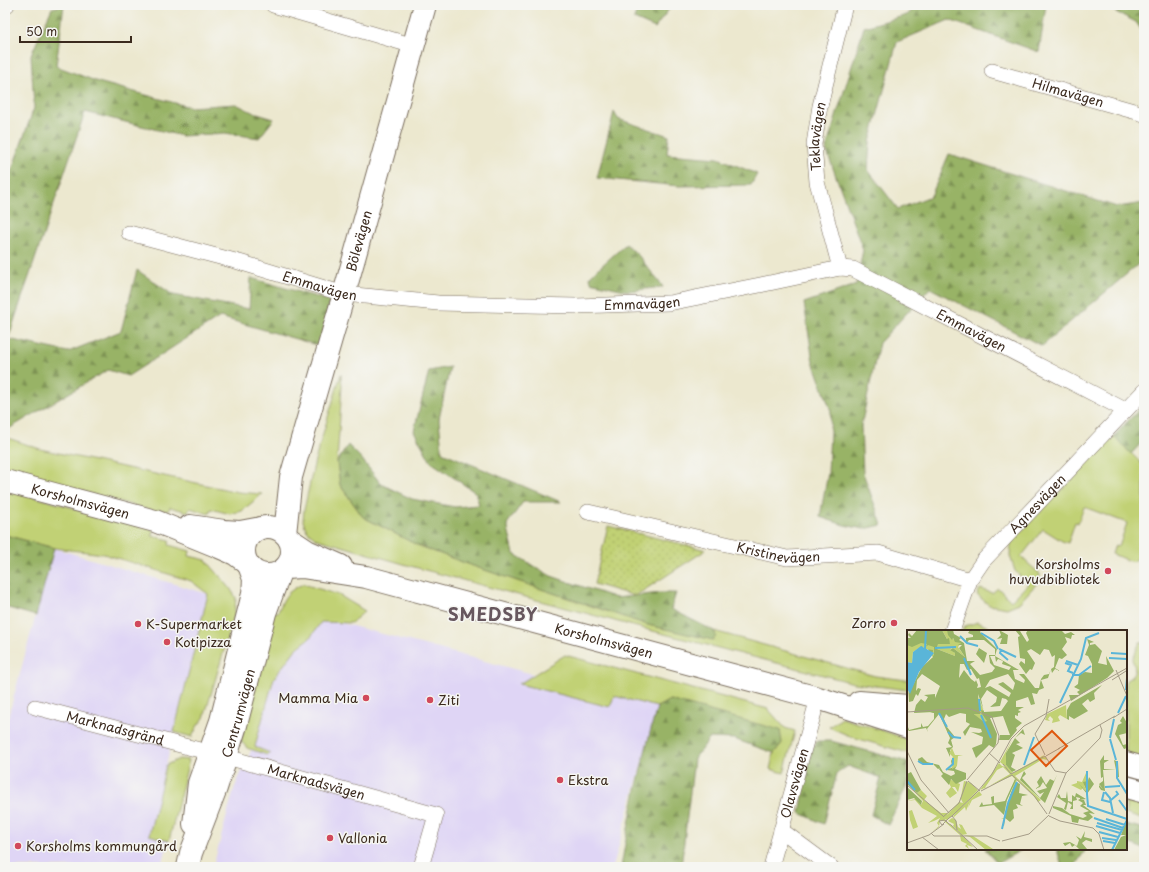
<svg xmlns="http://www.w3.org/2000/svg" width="1149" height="872" viewBox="0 0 1149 872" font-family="'Playpen Sans',sans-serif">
<defs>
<pattern id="forest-firs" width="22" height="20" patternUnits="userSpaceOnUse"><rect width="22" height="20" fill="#98b366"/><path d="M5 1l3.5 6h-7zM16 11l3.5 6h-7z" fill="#7d9253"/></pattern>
<pattern id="park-dots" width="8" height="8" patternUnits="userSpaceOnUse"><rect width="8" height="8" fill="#c1d174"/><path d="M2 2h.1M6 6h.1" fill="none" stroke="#a7b464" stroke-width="1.8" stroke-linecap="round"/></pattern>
</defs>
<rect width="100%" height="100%" fill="#f6f6f2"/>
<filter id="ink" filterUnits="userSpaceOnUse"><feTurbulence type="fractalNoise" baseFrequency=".025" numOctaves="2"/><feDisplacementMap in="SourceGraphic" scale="8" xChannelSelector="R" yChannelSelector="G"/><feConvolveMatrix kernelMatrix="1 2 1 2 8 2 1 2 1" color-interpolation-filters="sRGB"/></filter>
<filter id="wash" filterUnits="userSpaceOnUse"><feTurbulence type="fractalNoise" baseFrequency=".012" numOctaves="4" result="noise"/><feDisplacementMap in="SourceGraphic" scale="16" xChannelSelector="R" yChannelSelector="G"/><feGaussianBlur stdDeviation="0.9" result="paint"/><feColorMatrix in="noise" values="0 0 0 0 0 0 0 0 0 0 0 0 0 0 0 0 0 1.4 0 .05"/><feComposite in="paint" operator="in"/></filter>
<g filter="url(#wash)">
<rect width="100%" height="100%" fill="#ece8cf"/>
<path fill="#dfd5f5" d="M54,548L208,594L149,835L169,841L161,867H5V729Z
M321,622L341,623L657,707L613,867H213L234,789L258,735L274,679L296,649L310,638Z"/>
<path fill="#c1d174" stroke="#7e7e49" d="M341,374L342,386L337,462L340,485L363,517L419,546L476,567L648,625L713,639L716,636L714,631L875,676L906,680L908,679V690L854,683L637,627L414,567L317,539L307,531L303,521L304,510L315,460Z
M1114,436L1144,466V556L1138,558L1133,562L1112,554L1115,545L1119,546L1127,523L1084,507L1078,523L1075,522L1068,543L1062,541L1043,529L1021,557L1040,574L1039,581L1019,603L1007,608L989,605L977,595L980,589L992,593L998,588L1011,601L1028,584L1015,571L1010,556L1011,542Z
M5,437L40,449L238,492L262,494L242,511L230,514L211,509L209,514L190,508L188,512L170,507L168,511L158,509L157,512L5,470Z
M5,489L153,530L152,536L170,540L169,545L190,551L189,556L206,560L230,588L236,598L234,616L204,718L198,725L192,737L174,732L208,594L191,581L104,554L54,548L5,535Z
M303,584L339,595L365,611L351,623L321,622L310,638L296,649L274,678L258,735L255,747L270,753L267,755L247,748L241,741L273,612H278C285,596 286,592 303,584Z
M978,622L992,629L994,631H962L965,626Z
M1140,642H1144V761L1126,756V680C1135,676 1137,669 1132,660Z
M565,655L768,709L785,728L795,731L784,773L770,769L774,753L782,743L670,700L657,707L614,696L610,707L519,684Z
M842,718L890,733L908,740V753L852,737L829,727Z
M179,759L189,760L169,841L149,835L166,765Z
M1126,798L1144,805V820L1126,814Z"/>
<path fill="url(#forest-firs)" stroke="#6a6e42" d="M64,5L56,66L98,82L190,107L236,104L254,113L274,119L259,138L225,133L182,136L85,112L8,339L68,352L121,331L137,270L173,295L249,309L251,278L330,301L320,346L220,317L128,376L108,370L5,431V189L34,108L31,55L52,8Z
M638,5H672L655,28L634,19Z
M918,5H1046L1039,52L949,20L897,42L870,142L868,170L898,209L931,196L949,154L1117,207L1144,203V256L1142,261L1042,346L930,288L879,343L861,426L863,473L882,525L864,529L844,525L820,517L828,473L831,411L813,362L804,303L856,285L863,250L826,149L864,27L907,15Z
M1102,5H1144V34L1136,22Z
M614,112L618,119L669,136L667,154L718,158L757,174L751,185L679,186L597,178Z
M626,244L638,255L663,287L628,291L591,282L590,276Z
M450,367L439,419L442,452L561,502H523L507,524L514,554L551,576L616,598L660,593H676L671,609L714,631L716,636L713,640L648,625L476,567L419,546L363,517L340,485L337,462L348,445L361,458L381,484L412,499L455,507L479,505L476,493L431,462L414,431L429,371Z
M1144,404V440L1131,454L1114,436Z
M5,535L54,548L36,616L5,607Z
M670,700L780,730L782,743L774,753L734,739L710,738L694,759L681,867H621C630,813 642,760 657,707Z
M817,741H831L908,762V783L888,825L871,815L881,778L848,766L837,773L824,824L800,813L811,751Z
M1126,824L1144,829V849L1126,842Z
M985,849H1023L998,863Z
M1057,849H1086L1074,867H1062Z"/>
<path fill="url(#park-dots)" stroke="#7e7e49" d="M608,526L706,550L635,596L594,584Z"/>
</g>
<g filter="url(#ink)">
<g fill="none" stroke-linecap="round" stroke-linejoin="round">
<g stroke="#796c5c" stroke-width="16">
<g id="street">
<path d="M273,5L414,46"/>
<path d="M5,6L7,5"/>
<path id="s1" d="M992,71L1144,114"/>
<path id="s2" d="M129,233L239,262L344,294L438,303L576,306L669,303L760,285L840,268L853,269L1125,410"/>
<path id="s3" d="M840,268L817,182L814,144L820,106L845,5"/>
<path id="s4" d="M588,512L787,558L878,553L970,580"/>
<path id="s5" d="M952,631L970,580L983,561L1144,391"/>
<path id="s6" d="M35,707L234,759L436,815L421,867"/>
<path d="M781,830L831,867"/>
<path id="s7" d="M771,867L818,698"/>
</g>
</g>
<g stroke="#796c5c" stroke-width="24">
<g id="secondary">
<path id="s8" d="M5,481L155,521L219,547L235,554L247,563"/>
<path d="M190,526L224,531L240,532L256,529"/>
<circle cx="268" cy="551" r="24"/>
<path id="s9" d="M285,534L291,477L344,294L425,5"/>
<path d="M289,539L307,551L341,566"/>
<path id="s10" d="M285,568L302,567L366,577L818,698L908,727"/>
<path d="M859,702L908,706"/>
<path d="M1126,763L1144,768"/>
<path d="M1126,787L1144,792"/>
<path d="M194,824L199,783L221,721L253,594L254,579L250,568"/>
<path id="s11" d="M188,867L191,853L216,788L236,725L265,613L280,572"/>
</g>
</g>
<use href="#street" stroke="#fff" stroke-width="15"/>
<use href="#secondary" stroke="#fff" stroke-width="22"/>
</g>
</g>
<g fill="#d1495b" stroke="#f6f6f2" stroke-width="1.5">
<circle cx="1108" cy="571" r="4"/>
<circle cx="894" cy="623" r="4"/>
<circle cx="138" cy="624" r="4"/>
<circle cx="167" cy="642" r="4"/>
<circle cx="366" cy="698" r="4"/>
<circle cx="430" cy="700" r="4"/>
<circle cx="560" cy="780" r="4"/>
<circle cx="330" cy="838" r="4"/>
<circle cx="18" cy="846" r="4"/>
</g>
<g text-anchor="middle" stroke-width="3" stroke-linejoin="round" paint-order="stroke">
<g font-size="13" fill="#3b2a1e" stroke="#f6f6f2">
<text dy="5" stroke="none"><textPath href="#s1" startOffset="79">Hilmavägen</textPath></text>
<text dy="5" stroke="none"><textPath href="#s3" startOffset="135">Teklavägen</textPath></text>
<text dy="5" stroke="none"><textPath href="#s9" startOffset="303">Bölevägen</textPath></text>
<text dy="5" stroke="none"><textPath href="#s2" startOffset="198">Emmavägen</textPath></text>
<text dy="5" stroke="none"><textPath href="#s2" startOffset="522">Emmavägen</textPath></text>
<text dy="5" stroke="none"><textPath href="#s2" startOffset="870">Emmavägen</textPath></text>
<text dy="5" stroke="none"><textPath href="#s8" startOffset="78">Korsholmsvägen</textPath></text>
<text dy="5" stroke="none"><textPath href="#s5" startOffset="156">Agnesvägen</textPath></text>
<text dy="5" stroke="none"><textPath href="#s4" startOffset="195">Kristinevägen</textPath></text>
<text dy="5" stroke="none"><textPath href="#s10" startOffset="328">Korsholmsvägen</textPath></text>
<text dy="5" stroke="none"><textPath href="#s11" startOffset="162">Centrumvägen</textPath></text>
<text dy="5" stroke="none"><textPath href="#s6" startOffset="83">Marknadsgränd</textPath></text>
<text dy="5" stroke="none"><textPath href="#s6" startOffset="291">Marknadsvägen</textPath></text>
<text dy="5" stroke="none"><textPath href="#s7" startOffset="87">Olavsvägen</textPath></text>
</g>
<g font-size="13" fill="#3b2a1e" stroke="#f6f6f2" text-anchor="start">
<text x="1100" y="569" text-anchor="end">Korsholms<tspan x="1100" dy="15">huvudbibliotek</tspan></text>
<text x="886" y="628" text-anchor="end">Zorro</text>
<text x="146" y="629">K-Supermarket</text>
<text x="175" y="647">Kotipizza</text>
<text x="358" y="703" text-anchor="end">Mamma Mia</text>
<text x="438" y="705">Ziti</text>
<text x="568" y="785">Ekstra</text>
<text x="338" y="843">Vallonia</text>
<text x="26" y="851">Korsholms kommungård</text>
</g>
<g font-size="17" font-weight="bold" letter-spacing="1" fill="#67575e" stroke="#f6f6f2">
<text x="493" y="621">SMEDSBY</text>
</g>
</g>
<g transform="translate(907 630)">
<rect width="220" height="220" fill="#ece8cf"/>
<path d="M35,0H40L46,9L54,13L51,17L58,27L46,18L43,19L48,23V26L30,19L31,14H43ZM72,68L77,82L82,93H77L67,84L72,81ZM159,75L160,89L153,85L151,87L153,91L145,93L146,89L143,86L141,89L143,91L138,90L140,84ZM105,110L99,123V135L106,143L137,125L136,127H139L140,130L136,129L108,146L134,170L131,172L136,179L126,165L110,150L97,189L94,188H97L108,149L105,146L73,160L92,133L95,136L99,137L93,132ZM96,137L103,144L77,159L90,140ZM179,143L184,156L181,158L177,155L180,162L176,158L174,160L164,155L170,153V151L175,152ZM40,144V148L53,154L51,162L48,157H45L50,163L43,168L39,163L44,157L38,146ZM57,151L64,153L71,160L54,178L72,161L75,165L65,170L61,178L63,171L59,181L58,177L47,187L49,190L51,197L54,199L52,194L55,195L60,204L55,205L46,196L47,194L41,191L45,188L49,190L46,186L50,182L40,190L37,189L71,220L60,210L66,217L60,215L62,219L58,216L60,214L54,211L53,205L37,191H33L32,197L25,202L32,196L30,193L33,188L27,191L21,193L30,186L15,178L8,170L0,171L9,169L14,175L16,171L0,154L10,163L14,160L20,166L17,170L34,183H41L40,185L52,172L56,173L54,169L53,172ZM56,205L66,206L86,219L79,220L63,207Z" fill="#c1d174" fill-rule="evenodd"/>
<path d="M10,0H35L40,9L42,8L43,14H31L30,19L48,26V23L43,20L46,18L58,27L52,18L55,15H51L54,13L48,12L46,8L45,10L41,5L40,0H46L47,4L54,8L52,10L57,13L60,31H68L63,34L73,45L85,42L88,38L83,33L82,25H88V19L77,10H62L59,14V8L66,7V5L61,3L63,0H74L73,2L90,19L88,26L112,40H106L108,49L117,53L118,50L112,44H117L128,58H132L134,49L137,45L142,44L144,39L147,37L148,25L145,27L142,20L137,19L133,25L124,19L120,21L128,33L125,40L123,39L119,44L112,34L114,31L118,34V29L113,28L111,7L113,6L108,0L113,1L120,12L122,10L119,3L121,0H154L158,4L164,2L168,5H165L164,9L158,7L160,12L155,19L160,25L155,29L152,28L148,38L153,41L148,39L145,43L144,39L141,48L134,50L137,58L132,60L130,64L125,63L128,74L124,75L121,67L109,71V77H117L111,80L114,82L111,83V86L108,85V88L115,93L109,98L110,100L102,110H92L93,105H103L96,86L83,88L90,104L89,114L87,118L82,115L69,128L65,118L75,114L76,107L64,102L72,103L75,102L74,99L63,97L58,106L56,102L63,94L59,92V84L53,83L42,87L39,84L37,89L40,97L48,107L44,110L46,117L43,120V127L39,118L45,117L41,113L43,108L32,84L20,99L21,102L19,98L2,101L0,99V94L2,100L14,97V93L16,97L21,96L27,89V83H23L26,82L7,83L9,75L14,69L18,72L21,67L17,65L28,64V68L33,56L15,44L10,50L9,61L11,58L14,59L11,66L9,64L6,71L2,72L1,56L2,63L15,37L26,27L19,16L0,20V8H4L1,5L2,3L5,6ZM83,26H88L89,32L91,29L96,31L95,34L104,37L102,40L87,35ZM53,34H57L60,40L64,39L70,49L72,48L74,57L70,58L71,55L69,50L68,52L64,49L57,40L52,48ZM101,44L108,53L106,60L96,52L91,54L104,63L102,67L83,56L78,58L83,50ZM80,60L90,67L89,72L83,77L93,76L95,68L99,69L101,71L94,81L77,82L74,69ZM71,64L77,81L74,80L75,84L80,91L77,92L67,84H73ZM92,0L101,5L100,14H93L95,8L90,9L94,5ZM180,9L187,12L183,13V15L188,14L195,21L191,33L200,35L199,26L207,41L200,48L164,71L162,65H173L170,62L173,60L167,57L171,54L172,45L178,42L185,43V34L181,26L178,25L182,15ZM72,18L80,23L77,33L69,24ZM195,55L187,63L188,69L183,72L181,69L175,74L181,81L167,89L162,86V90L160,89V80L164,73ZM216,86L220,93V103L212,105L216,115L220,114V118L217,119L208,104L211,95L215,93L213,91ZM116,99L118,105L114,103L108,108L113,113L109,114L116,118L105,123L108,125L104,137L109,140L105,142L99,135V123L108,108ZM197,125V130H202L197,133V139L209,140L207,130L211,132L212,147L209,148V140H196L198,161L194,160L192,157V155L196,159L192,154L196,151V147L194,148L193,131ZM15,127L20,132L32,135L36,142L44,146L48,144L47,141L40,140L45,136L44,131L46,127V135L42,139L50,135L48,139L59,143V149L49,154L44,149L42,155L34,146L36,144L32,139L33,138L31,139L26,134L12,133L11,129ZM145,139L150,145L138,173L113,150L117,141L119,144L115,148L133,168L137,162L133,164L130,161L140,158L136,152L133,157L128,159L132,156L130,152L134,146L139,155L143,149L147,151L150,145ZM4,142L14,160L10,163L0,154V144ZM182,147L187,154L180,164L172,154L180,162L176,152L181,151ZM108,149L109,150L100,170L97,185L87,175L72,177L75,172L76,175L85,174L84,167L87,166V173L98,171ZM109,152L113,154L112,163L121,165L115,166L113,174L116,176L109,174L111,178L106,180L107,188L103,192L98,188L97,196L96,195L103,165ZM0,157L15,171L14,175L7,168L0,170ZM160,161L161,171L165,172V165L168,167L169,163L179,169L173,170H177L179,175H176L188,184L182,183L186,187L181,191L172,189L171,193L165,192L164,186L146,178V176L155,178L163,184L176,188L180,186L176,183L182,181L173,176L176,173L171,170L173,169V168L169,167L170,170L166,171V179H163L165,175L161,172L159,180L157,179L159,173L150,167L152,164L154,168H159ZM220,189V220H207L214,207L219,205H214ZM178,201L177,207L185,209V212L179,210L175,213L180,219L173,220L168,215L165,217L163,213L158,216L156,213L163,212L170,216L172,210L169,206L174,209Z" fill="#98b366" fill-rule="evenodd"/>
<path d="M14,13L20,14L19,17L21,15L27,17V25L25,27L26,20L18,19L15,16L6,22L5,33L0,32V15L5,17Z" fill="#c1d174"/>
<path d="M45,118L48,125H56L51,126L50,136L45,139L46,127L42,123ZM5,180L11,197L6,199L3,190L2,181Z" fill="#c1d174"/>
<path d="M14,16L27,23L12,42L3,64L0,58V32L5,33L6,22Z" fill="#5ab5d8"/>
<path fill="none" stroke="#5ab5d8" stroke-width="2" d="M74,3L87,11L91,19M53,6L60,13L71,16M28,18L49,17M18,19L19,0M92,19L109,27M94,20L93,23L101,30M204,23L220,24M57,28L64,45M202,28L220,29M159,31L171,35M158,33L164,35L161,41L166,43M165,45H172L184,36M219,60L220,48M72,69L73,81M153,73L174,29L179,8L192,3M32,83L40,97M211,83L219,66M74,85L84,108M41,102L46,107L54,108M203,108L207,89M203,109L209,130M11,131L16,134H26M210,131V148L220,164M117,135L127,107M39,140L46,134V128M180,141V164M0,151L8,160M198,157L213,156M197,162L195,170L203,172M198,162L203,168L206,183M180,164L181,176L220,189M204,170L211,164L209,161M212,170L220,181M101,173L110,152M187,188L216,198M199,189L218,195M190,193L215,200M189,196L213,203M95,199L101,173M192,202L211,207M195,208L209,210M196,211L208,213M205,220L220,190"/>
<path fill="none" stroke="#a59c88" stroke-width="1" d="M209,40L220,66M205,50L219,41M0,82L61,78L85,87L92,106L91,113L60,150M206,88L220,79M151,119L208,86M0,121L14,150L42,183M82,123L93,133M138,125L128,104L139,86L142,69M138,126L148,141L159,143M139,126L153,118M96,134L104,144M104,144L138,126M105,145L128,167L140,184M61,151L73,161M0,155L36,186M74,161L105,145M142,184L159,143L193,108L195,100L193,95M45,186L49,191L50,200M142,186L153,191L186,198L192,204L197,220M36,187L52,173L60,151M24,203L27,206H80L93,211M15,207L32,220M95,211L122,204L142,185M0,213L22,205L37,194M71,220L44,195L42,194L38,190L32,191L35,195L42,188L45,186L66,166L71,161L85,144L104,109L117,96L220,38"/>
<path fill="#df570d" fill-opacity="0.15" stroke="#df570d" stroke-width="2" d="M145,101L160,116L139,136L124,120Z"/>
<rect width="220" height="220" fill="none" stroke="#3b2a1e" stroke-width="2"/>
</g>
<rect width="1149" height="872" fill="none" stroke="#f6f6f2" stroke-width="20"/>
<path d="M20 36v6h111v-6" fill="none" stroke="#3b2a1e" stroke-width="2"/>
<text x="26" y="36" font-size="12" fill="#3b2a1e" stroke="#f6f6f2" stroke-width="3" paint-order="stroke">50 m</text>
</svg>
